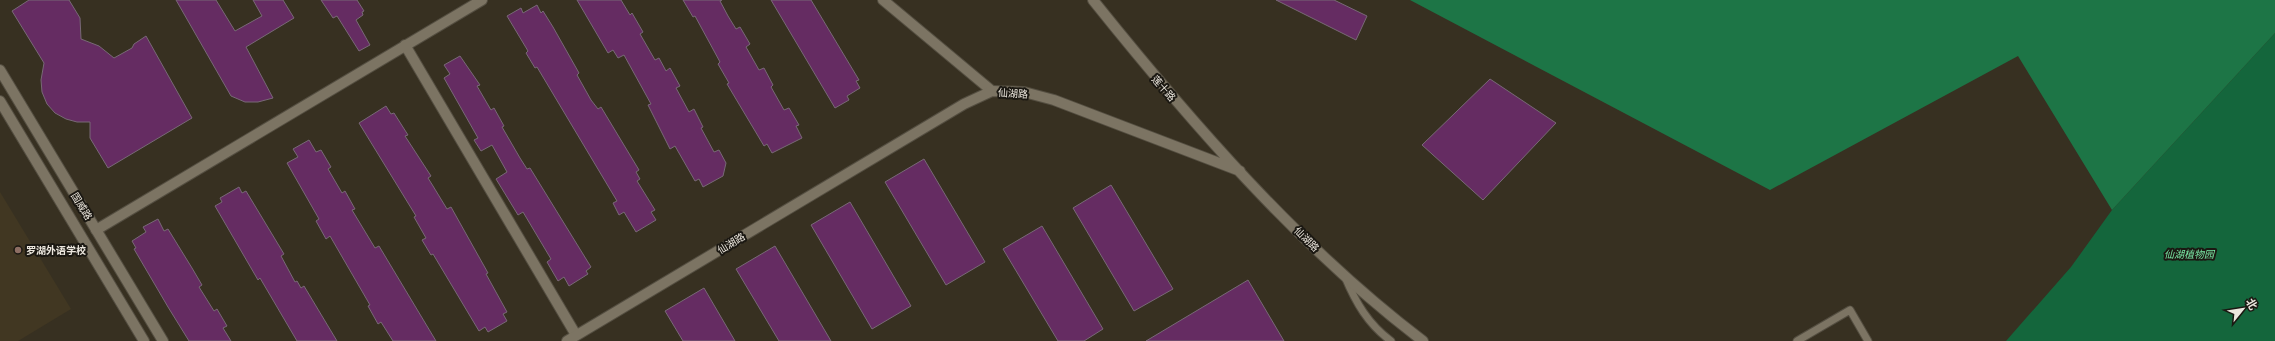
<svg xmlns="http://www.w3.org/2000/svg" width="2275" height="341" viewBox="0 0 2275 341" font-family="Literata,'Noto Sans SC',serif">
<rect width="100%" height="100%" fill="#373021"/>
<path fill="#413722" d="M0,192L71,309L18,341H0Z"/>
<path fill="#14663c" d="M2275,33V341H2006L2071,267L2112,210Z"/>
<path fill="#1d7546" d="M1410,0H2275V33L2112,210L2018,56L1770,190Z"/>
<path fill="#652c62" stroke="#786976" d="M29,0H69L80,18L81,39L99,46L114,58L132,48L134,44L146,36L192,118L108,168L90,138V122H77L66,119L55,113L47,104L42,92L41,80L44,63L12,11Z
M176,0H216L235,31L262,16L253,0H283L294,18L246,47L273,98L258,102H245L231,96Z
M321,0H357L364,11L362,12L363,15L356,20L370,45L359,51L337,16L333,18Z
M577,0H621L630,15L632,13L643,32L640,34L655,60L659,58L666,71L670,68L680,86L676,88L689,112L694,109L703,127L701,128L714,152L719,150L726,163L723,176L703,187L699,179L695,181L675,146L670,149L648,105L651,104L624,55L618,58L613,50L608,53Z
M683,0H722L720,1L728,16L736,29L740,27L750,44L746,47L759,70L764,68L773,85L771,87L784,110L789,108L799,125L796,126L802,138L772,153L767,144L764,146L727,84L729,83L718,64L720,62L695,16L693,17Z
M771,0H811L859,80L856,81L860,88L847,96L849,100L835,108Z
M1276,0H1334L1367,16L1356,40Z
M537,5L541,13L543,11L553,27L579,73L577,75L591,100L598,109L601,107L639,170L636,172L640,179L637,181L655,210L651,212L656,220L636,232L624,212L619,215L613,203L617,201L537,67L535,68L526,53L528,51L507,16L521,8L523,13Z
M460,56L480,85L477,86L491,110L494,108L504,126L502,127L520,158L527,169L530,168L591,267L586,271L588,274L569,286L564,277L558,281L547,262L551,259L523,212L518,215L496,179L507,172L492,145L481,151L474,140L478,138L444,78L450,74L444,65Z
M1490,79L1556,123L1483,200L1422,145Z
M386,106L391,114L394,113L408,135L405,136L431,176L428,178L433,186L447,209L451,207L488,273L486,274L507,312L503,314L507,321L488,332L485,327L479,331L433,254L431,255L422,240L426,238L414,217L416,216L359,123Z
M309,140L316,152L321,150L331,167L328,169L342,193L345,191L355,209L352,210L375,248L379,246L436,341H393L381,322L378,324L368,306L370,305L330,236L326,239L316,221L319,219L287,163L298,157L293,149Z
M924,159L985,262L946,285L885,182Z
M1111,185L1173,289L1134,311L1073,208Z
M239,187L242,193L246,191L284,254L281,256L295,282L297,281L301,288L304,286L337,341H297L260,278L258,280L215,206L222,202L220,198Z
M850,202L911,306L872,329L811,225Z
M158,219L164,231L168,229L192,268L202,285L199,287L214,311L217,309L227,326L223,328L231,341H189L168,307L134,249L136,248L132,241L146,232L143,227Z
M1042,226L1103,329L1084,341H1058L1003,249Z
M775,246L831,341H779L736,269Z
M1248,280L1284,341H1146Z
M704,288L735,341H683L665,311Z"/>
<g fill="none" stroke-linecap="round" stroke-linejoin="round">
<g stroke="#544e41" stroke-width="9">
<path id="service" d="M1345,277C1356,303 1368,324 1391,341
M1797,341L1850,310L1868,341"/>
</g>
<g stroke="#544e41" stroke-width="12">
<path id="minor" d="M883,0L992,91
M405,45L576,335
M96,230L482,0"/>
</g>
<g stroke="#544e41" stroke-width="12">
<path id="tertiary" d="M1093,0C1190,121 1299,247 1423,341
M0,70L163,341
M0,101L144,341
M567,341L964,104L992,91L1024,92L1054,100L1240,171"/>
</g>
<use href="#service" stroke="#7c7463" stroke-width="7"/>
<use href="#minor" stroke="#7c7463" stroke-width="10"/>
<use href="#tertiary" stroke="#7c7463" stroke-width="10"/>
</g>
<circle fill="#8d6e63" stroke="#1b1812" stroke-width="1.5" cx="18" cy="250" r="4"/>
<g text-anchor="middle" stroke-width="4" stroke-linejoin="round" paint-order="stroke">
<g font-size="10" fill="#ece7de" stroke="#1b1812">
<text transform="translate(1164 88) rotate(48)" y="4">莲十路</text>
<text transform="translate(1013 93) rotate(4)" y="4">仙湖路</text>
<text transform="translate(82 206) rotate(59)" y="4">国威路</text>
<text transform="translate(1307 239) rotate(45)" y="4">仙湖路</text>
<text transform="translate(731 243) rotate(-31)" y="4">仙湖路</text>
</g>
<g font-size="10" font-weight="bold" fill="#ece7de" stroke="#1b1812" text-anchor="start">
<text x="26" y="254">罗湖外语学校</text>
</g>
<g font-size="10" font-style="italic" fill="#7ae8a5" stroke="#1b1812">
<text x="2189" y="258">仙湖植物园</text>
</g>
</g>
<g transform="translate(2243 309) rotate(60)" stroke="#1b1812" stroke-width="3" paint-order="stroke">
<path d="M0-3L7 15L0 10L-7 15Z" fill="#ece7de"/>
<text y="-6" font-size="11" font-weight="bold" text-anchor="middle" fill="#ece7de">北</text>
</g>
</svg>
